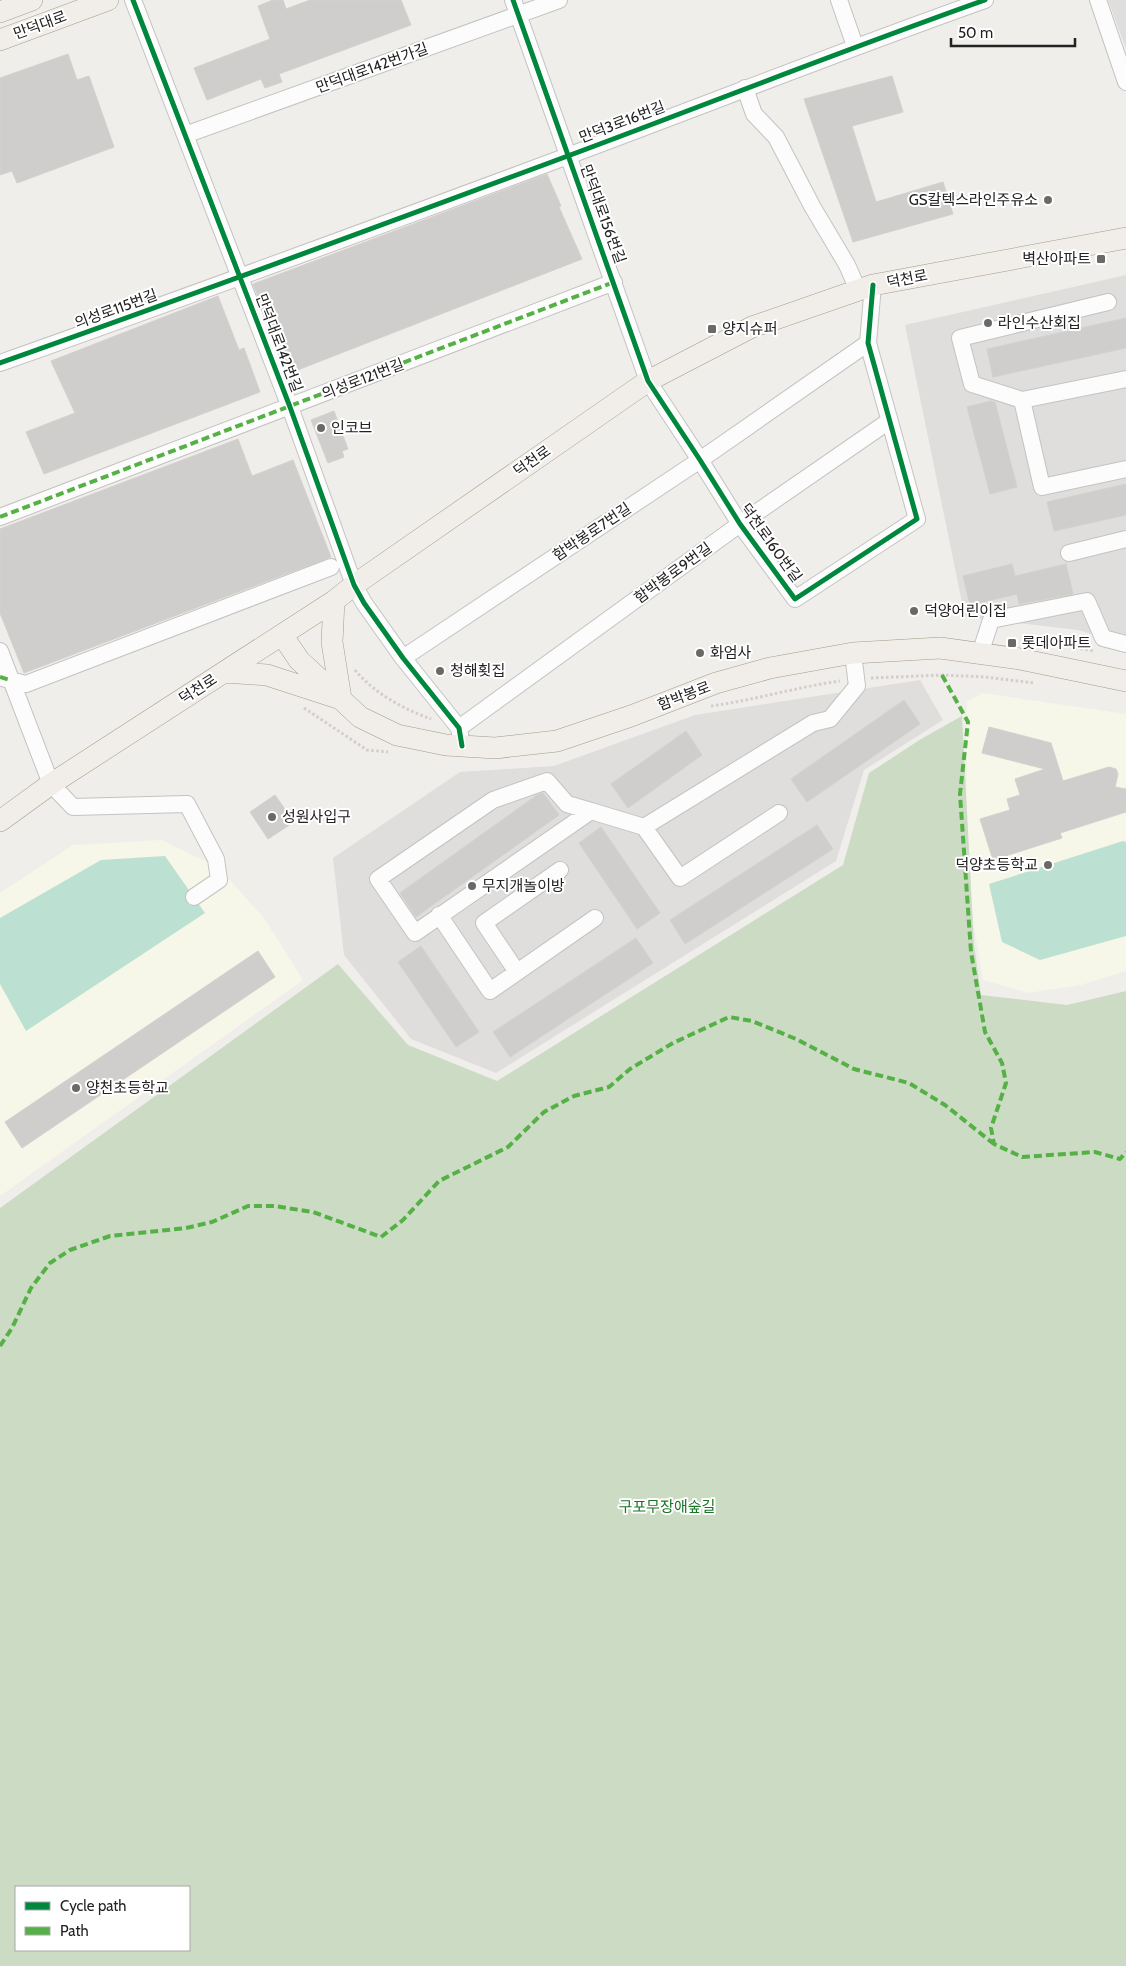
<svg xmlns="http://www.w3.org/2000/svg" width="1126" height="1966" viewBox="0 0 1126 1966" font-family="Cabin,'Noto Sans KR',sans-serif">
<rect width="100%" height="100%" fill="#f0eeeb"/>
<path fill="#dfdedc" d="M1108,0H1126V49Z
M1126,275V644L1078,630L965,617L905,325Z
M920,680L943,720L864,770L836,861L496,1073L411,1039L344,955L333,858L460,772L554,766L695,715Z"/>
<path fill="#f6f6e9" d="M982,693L1126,714V971L1081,985L1028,993L983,980L973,921L966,810L967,702Z
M161,840L218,867L264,918L303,980L0,1196V893L73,845Z"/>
<path fill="#ccdbc4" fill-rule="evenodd" d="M962,716L974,945L981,995L1067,1005L1126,991V1966H0V1208L338,964L408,1045L497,1081L843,865L869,773L921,739ZM16,1887H189V1950H16Z"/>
<path fill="#bce0d2" d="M1123,841L1126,842V936L1040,960L1002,942L989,884Z
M165,856L205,913L26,1031L0,984V918L101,860Z"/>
<path fill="#d0cecc" stroke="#d3d0cd" d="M273,0H283L286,9L310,0H401L411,25L279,74L282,82L265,88L261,79L207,100L194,68L270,39L258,6Z
M68,54L77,80L89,76L114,147L17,183L12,171L0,175V78Z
M892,76L903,112L852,126L876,202L943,182L953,214L853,242L804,99Z
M547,174L561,206L559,207L582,259L290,373L253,284Z
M218,296L239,350L244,348L260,392L44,474L26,432L75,413L51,361Z
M1126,318V348L993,377L987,349Z
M991,401L995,402L1017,487L990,494L967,407Z
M334,411L348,449L342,451L344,457L328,463L311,420Z
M238,439L252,476L293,460L331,557L24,673L0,613V529Z
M1126,484V515L1054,531L1047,502Z
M1012,564L1015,576L1066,564L1073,594L1019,604L1017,594L970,605L963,576Z
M904,700L920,724L807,802L791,779Z
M989,727L1051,743L1063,781L1109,767L1116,769L1118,774L1115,787L1126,789V812L1060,833L1062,838L993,860L980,819L1010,810L1007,799L1020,795L1015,779L1045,769L982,753Z
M686,731L702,755L628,808L611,784Z
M543,793L559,815L416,917L400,893L537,795Z
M275,795L294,822L268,839L250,812Z
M817,825L833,849L685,944L670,920Z
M601,827L660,913L637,929L579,843Z
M636,938L653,963L510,1057L493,1032Z
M421,946L479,1032L456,1047L398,962Z
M258,951L275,977L22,1148L5,1122Z"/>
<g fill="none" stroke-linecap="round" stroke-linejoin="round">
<g stroke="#c3c3c1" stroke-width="18">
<path id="minor" d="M133,0L290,407L354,585L364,603L403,658L459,728L462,746
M513,0L648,381L700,460L740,524L795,599L917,519L868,343L873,285
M839,0L855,46
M1098,0L1126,82
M745,88L754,114L776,137L812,206L847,265L858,290
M185,135L559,0
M1108,302L960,338L972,384L1022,400L1126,379
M0,363C189,296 377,227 565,157C705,105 844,50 985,0
M1022,400L1042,487L1126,469
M0,517L614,282
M1069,553L1126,539
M0,651L51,784L73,807L187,804L216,859L219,880L194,897
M980,654L991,620L1087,601L1103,638L1126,644
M403,658L700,460L868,343
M2,678L26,684L331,567
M459,728L740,524L889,421
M591,811L567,804L547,781L493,800L378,879L415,933L591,811L644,827L813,723L830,719L857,686L853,653
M644,827L680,878L779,813
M439,915L490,991L595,918
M517,972L484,923L560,870"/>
</g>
<g stroke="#a49c8a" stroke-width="22">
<path id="major" d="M0,12L32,0
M0,40L108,0
M282,635L299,660L360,717L397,735L446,745L495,748L557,741L631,716L716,683L770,668L853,653L940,648L1020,659L1126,681
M224,672L267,675L341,699L332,642L334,601
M0,821L51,784L334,601L354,585L648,381L752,327L873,285L1126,238"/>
</g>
<path stroke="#d6cccb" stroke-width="3" stroke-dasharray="2.5 2.5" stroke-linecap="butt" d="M1041,642L1094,651
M355,670C374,693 403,709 431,719
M871,678L942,675L985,677L1034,683
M711,706C755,700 797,687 840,681
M304,708L367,750L388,752"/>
<use href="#minor" stroke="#fdfcfc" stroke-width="16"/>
<use href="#major" stroke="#f1ede8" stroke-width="21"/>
<path stroke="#55b145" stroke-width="4" stroke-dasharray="8 4" stroke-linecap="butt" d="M0,517L614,282
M942,675L968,722L960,794L971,952L985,1032L1002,1063L1006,1083L991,1128L994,1144L1022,1157L1095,1152L1120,1159L1126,1152
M0,677L10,680
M0,1346L12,1328L31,1288L50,1263L70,1250L110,1236L186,1228L212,1222L248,1206H274L313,1212L381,1237L403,1220L439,1181L508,1147L544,1112L574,1096L609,1087L630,1069L673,1043L729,1017L752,1021L796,1039L854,1069L909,1083L945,1105L994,1144"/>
<g stroke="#fff" stroke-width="8">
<path id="cycleway" d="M133,0L290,407L354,585L364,603L403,658L459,728L462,746
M513,0L648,381L700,460L740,524L795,599L917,519L868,343L873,285
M0,363C189,296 377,227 565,157C705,105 844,50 985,0"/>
</g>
<use href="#cycleway" stroke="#00873e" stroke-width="5"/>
</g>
<g fill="#6a6968" stroke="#fff" stroke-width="2">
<circle cx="1048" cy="200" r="5"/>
<rect x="1096" y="254" width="10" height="10" rx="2.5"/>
<circle cx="988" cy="323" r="5"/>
<rect x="707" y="324" width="10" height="10" rx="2.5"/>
<circle cx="321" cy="428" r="5"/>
<circle cx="914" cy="611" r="5"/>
<rect x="1007" y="638" width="10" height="10" rx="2.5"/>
<circle cx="700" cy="653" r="5"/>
<circle cx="440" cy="671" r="5"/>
<circle cx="272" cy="817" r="5"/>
<circle cx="1048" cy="865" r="5"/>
<circle cx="472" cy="886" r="5"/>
<circle cx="76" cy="1088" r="5"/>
</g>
<g text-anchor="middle" stroke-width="4" stroke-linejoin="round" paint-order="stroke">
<g font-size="15" fill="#222" stroke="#fff">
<text transform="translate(40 25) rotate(-20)" y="5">만덕대로</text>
<text transform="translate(372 68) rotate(-20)" y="5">만덕대로142번가길</text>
<text transform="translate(622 122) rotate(-21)" y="5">만덕3로16번길</text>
<text transform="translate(603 214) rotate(70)" y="5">만덕대로156번길</text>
<text transform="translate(907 279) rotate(-11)" y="5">덕천로</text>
<text transform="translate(116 309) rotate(-20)" y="5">의성로115번길</text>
<text transform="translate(279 343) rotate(69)" y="5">만덕대로142번길</text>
<text transform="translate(363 379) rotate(-21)" y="5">의성로121번길</text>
<text transform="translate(532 461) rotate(-35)" y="5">덕천로</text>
<text transform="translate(592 532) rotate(-34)" y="5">함박봉로7번길</text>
<text transform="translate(771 543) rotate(54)" y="5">덕천로160번길</text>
<text transform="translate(673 573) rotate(-36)" y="5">함박봉로9번길</text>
<text transform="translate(198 689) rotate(-33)" y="5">덕천로</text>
<text transform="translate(684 696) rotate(-21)" y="5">함박봉로</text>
</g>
<g font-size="15" fill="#222" stroke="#fff" text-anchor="start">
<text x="1038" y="205" text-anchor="end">GS칼텍스라인주유소</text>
<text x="1091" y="264" text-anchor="end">벽산아파트</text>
<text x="998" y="328">라인수산회집</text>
<text x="722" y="334">양지슈퍼</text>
<text x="331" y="433">인코브</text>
<text x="924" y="616">덕양어린이집</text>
<text x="1022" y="648">롯데아파트</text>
<text x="710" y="658">화엄사</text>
<text x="450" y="676">청해횟집</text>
<text x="282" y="822">성원사입구</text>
<text x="1038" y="870" text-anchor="end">덕양초등학교</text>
<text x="482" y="891">무지개놀이방</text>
<text x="86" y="1093">양천초등학교</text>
</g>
<g font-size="15" fill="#1a7524" stroke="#fff">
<text x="667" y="1512">구포무장애숲길</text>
</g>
</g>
<rect x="15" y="1886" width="175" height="65" fill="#ffffff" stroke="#a7a7a7"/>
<rect x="25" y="1902" width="25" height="8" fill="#00873e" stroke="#a7a7a7"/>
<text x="60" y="1911" font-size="15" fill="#222222">Cycle path</text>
<rect x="25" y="1927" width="25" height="8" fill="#55b145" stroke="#a7a7a7"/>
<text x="60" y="1936" font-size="15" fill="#222222">Path</text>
<path d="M951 38v8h124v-8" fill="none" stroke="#222222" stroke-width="2.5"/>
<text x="958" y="38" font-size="15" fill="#222222" stroke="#ffffff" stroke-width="4" paint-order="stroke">50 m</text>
</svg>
